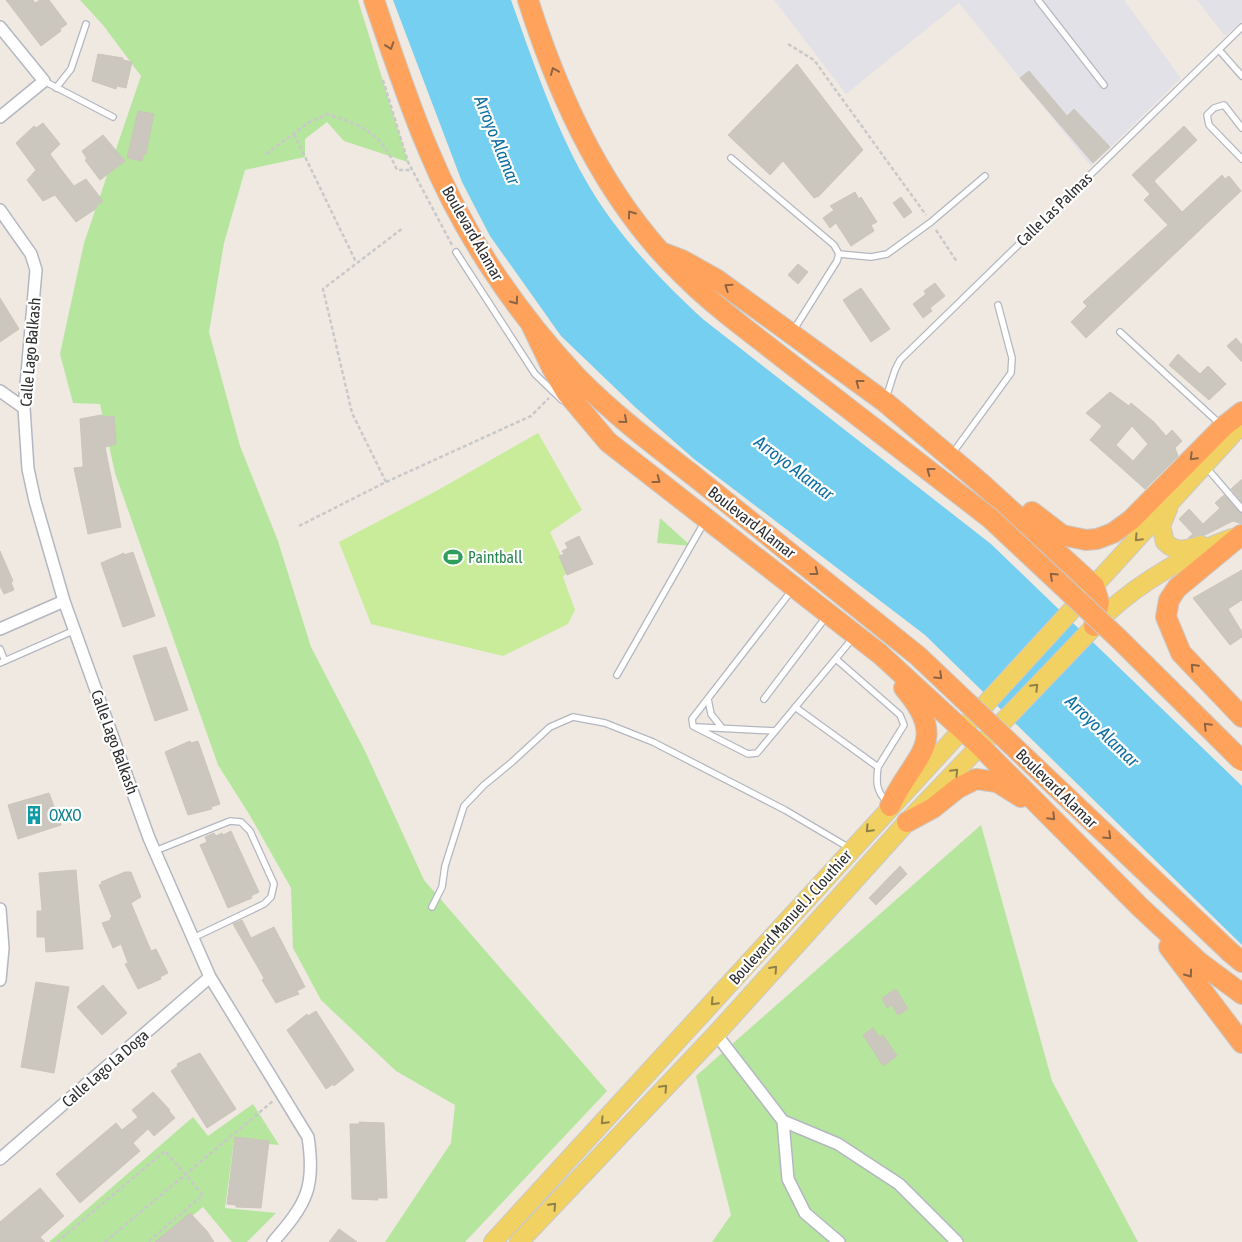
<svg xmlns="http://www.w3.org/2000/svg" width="1242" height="1242" viewBox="0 0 1242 1242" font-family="'Asap Condensed',sans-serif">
<rect width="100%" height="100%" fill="#efe9e1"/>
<path fill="#e3e1e8" d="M774,0H1124L1181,78L1091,166L959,3L846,94Z
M1197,0H1242V21L1225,36Z"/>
<path fill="#b6e59e" d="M80,0H358L408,162L344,141L327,122L305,139V157L245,170L224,243L209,332L240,446L278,541L311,647L365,751L424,880L607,1091L465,1242H385L451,1143L455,1105L396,1071L321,1000L293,948L291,888L249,814L218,765L115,473L100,404L73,403L60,354L84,243L141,76L103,25Z
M660,518L691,546L657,543Z
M981,825L1052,1081L1138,1242H712L731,1215L696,1076Z
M253,1104L279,1145L234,1141L225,1208L276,1213L247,1242H232L203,1207L161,1242H49L193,1117L208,1136Z"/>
<path fill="#c9ec9a" d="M538,433L582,510L550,532L568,571L563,577L575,610L568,624L503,656L371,624L339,542L438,490Z"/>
<path fill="#75cff0" d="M393,0H511C533,61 553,122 585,179C614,231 660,280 704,320L991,544L1242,786V945L925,635L694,459L635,407L561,336L490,236L462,182Z"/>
<path fill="#cbc7bf" stroke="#cbc5ba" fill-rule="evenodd" d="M6,0H33L35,3L40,0H49L67,24L60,29L61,31L41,46Z
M98,54L123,58V60L132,62L126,88L117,86L116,89L92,81Z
M797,64L863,150L819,196L814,198L783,161L770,175L728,135Z
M1029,71L1067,116L1074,109L1110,147L1093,163L1020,78Z
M138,111L154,114L146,154L144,153L142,161L127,158Z
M43,123L60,144L50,154L60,168L74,186L86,179L103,201L96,206L97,208L76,222L55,195L43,201L27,180L36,170L16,143L34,126L36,128Z
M1184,126L1197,140L1154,181L1182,212L1222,175L1225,179L1229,176L1241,191L1086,338L1071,322L1087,306L1083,302L1168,225L1144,200L1150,194L1132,175Z
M103,135L125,161L100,180L85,160L87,159L82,151Z
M855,192L859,199L861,197L877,222L871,225L874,231L851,246L836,223L830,228L823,218L834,210L830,206Z
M901,197L912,212L904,218L893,203Z
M798,264L808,272L798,284L788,275Z
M935,283L945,296L930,308L932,311L923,318L913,304L926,294L924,291Z
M861,288L890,329L871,342L843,300Z
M0,298L19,329L0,342Z
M1236,338L1242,345V362L1227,346Z
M1178,354L1200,374L1208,366L1226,384L1209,400L1169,365Z
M1110,392L1129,406L1131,403L1154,422L1166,436L1172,430L1182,441L1175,448L1178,456L1145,489L1090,440L1102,426L1086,413ZM1132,426L1148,444L1133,461L1116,445Z
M101,415L105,417L114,416L116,444L105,447L121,527L88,534L74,468L83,467V463L80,419Z
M1242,479V502L1231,489Z
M1224,495L1242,514V524L1233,521L1205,535L1188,538L1193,534L1179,519L1189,509L1203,524L1220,508L1215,503Z
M579,536L593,564L567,575L559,556L564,554L562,551L568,548L565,543Z
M0,551L13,581L11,582L14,590L4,594L0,586Z
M133,552L155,616L123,627L101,563L124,553V555Z
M1242,570V600L1228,609L1242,632V637L1230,645L1193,598Z
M166,647L188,710L155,721L133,656Z
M190,741L191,743L198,741L220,804L211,807L212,809L188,815L165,752Z
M49,793L61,825L18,839L8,805Z
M231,831L259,892L251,896L252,898L228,908L200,845L207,842L205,837L214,833L216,836L222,833L223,835Z
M900,866L907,874L876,905L869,898Z
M76,870L83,949L46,952L45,937H37V911H42L39,873Z
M125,872H131L141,897L131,903L138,920L151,951L156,949L168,973L160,977L161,979L138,989L125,964L128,963L121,944L113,948L102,923L111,920L110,918L112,917L99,885L102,884L101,882Z
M242,920L251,938L274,927L305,987L297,991L299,994L276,1003L262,980L264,978L233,924Z
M36,982L69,987L54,1073L21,1067Z
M103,985L127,1013L102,1035L77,1007Z
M896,989L908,1009L898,1015L892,1005L887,1008L882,998Z
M316,1011L354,1070L334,1086L333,1084L326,1089L287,1030L307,1014L308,1016Z
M873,1028L879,1037L883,1035L897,1056L883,1066L863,1035Z
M200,1053L236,1109L207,1128L171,1071L178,1066L177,1064Z
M153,1092L170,1110L169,1111L175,1118L154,1136L148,1129L133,1143L140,1151L80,1203L56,1174L116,1123L122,1130L138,1117L132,1110Z
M359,1122L384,1123L387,1198H377L378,1200L352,1199L350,1124H359Z
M235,1137L269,1141L261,1208L236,1207V1205L227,1204Z
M40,1188L64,1216L40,1237L45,1242H0V1222Z
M190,1213L207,1231L214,1242H155Z
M339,1229L357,1242H329Z"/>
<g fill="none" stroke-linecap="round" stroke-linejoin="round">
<g stroke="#b4b7c1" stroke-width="8">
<path id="lane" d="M1038,0L1104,85
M1219,50L1242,76
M44,81L113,117
M56,88L71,69L86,24
M1242,128L1224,105L1214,108L1207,115L1209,125L1242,159
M731,158L834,245L839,254L837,261L793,331
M456,252L535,374L562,400
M839,254L871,257L887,254L931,222L985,176
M1120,332L1221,425
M886,398L895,370L900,360L1242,27
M952,454L1011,373L1012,358L998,305
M1206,467L1242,509
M792,590L692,719L693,726L748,754L757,753L853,638
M0,649L5,661
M836,659L900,715L904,725L878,767
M0,663L75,630
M617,675L705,521
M708,699L711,714L722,728
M764,699L826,617
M795,707L878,767C876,782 876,791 887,802
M697,727L775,731
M155,851L230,821L241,822L250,831L274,884L271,897L264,904L193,938
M432,907L442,887L445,866L464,806L484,785L512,762L550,727L573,717L605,723L653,742L785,810L851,849"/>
</g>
<g stroke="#b4b7c1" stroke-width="14">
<path id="street" d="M0,27L44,81L0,117
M0,210L31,254L36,270L24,408L28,469L35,501L64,601L149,838L210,977L308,1137C316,1188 306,1204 273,1242
M0,391L24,408
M0,629L64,601
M0,909L3,948L0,980
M716,1034L783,1121L838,1144L899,1184L957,1242
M783,1121L788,1179L805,1213L839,1242
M0,1159L210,977"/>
</g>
<g stroke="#c9c9c9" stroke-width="20">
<path id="primary" d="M1168,509L1161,526L1165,542C1176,553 1186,550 1201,545
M493,1242L1242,424
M519,1242L716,1034L907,822L1107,613C1140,582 1190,553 1232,538"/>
</g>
<g stroke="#c9c9c9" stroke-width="22">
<path id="highway" d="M374,0C391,50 407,100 428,149C462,232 515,311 576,376C612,413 654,445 694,476
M528,0C560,101 607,203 685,277C716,308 753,334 787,361
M661,252L682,260L716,279L885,402L982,484L1094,586L1099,602L1094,626
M530,322L552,368L566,392L608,442L880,654L980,746L1140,907L1199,962L1242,994
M1032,512L1062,535L1086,540L1097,539L1113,533L1131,520L1223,427L1242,412
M1241,535L1177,588L1169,600L1166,617L1181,653L1242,717
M890,806C912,756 952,743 904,688
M907,822L933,808L958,788L976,779L997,782L1021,797
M1169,947L1242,1043
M1230,952L1242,962"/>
</g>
<path stroke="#c9c9c9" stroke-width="2.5" stroke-dasharray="4 2.5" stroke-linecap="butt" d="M788,44L814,60L926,215
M383,80L408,162L452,245
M294,134L356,262
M266,154L308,123L327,114C364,126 381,133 397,170H412
M936,230L957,262
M386,482L352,413L323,289L403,228
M299,526L386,482L531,416L549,398
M57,1242L165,1151L203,1195L148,1242
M105,1242L273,1101"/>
<use href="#lane" stroke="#fff" stroke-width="5.5"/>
<use href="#street" stroke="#fff" stroke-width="11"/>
<use href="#primary" stroke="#f2d163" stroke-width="18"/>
<use href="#highway" stroke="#ffa35c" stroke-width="20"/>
<g stroke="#c9c9c9" stroke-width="22" stroke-linecap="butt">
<path id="highway-bridge" d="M787,361L990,518L1118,638L1242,761
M694,476L918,656L1230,952"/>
</g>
<use href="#highway-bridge" stroke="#ffa35c" stroke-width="20"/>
</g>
<defs><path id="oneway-chevron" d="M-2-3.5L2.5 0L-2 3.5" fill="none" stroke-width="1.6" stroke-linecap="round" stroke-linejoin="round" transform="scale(1.25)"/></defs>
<g stroke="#8c6343">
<use href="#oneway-chevron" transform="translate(390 46) rotate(71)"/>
<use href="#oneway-chevron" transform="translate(554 71) rotate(-112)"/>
<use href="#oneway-chevron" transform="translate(631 214) rotate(-126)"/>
<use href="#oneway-chevron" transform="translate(728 287) rotate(-146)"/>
<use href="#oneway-chevron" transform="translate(515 301) rotate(54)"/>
<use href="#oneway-chevron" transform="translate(859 383) rotate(-143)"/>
<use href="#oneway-chevron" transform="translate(624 420) rotate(41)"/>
<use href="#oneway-chevron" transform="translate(1193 457) rotate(135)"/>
<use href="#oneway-chevron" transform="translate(930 471) rotate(-143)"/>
<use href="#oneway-chevron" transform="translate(657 480) rotate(37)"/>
<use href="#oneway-chevron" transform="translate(815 572) rotate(38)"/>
<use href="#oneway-chevron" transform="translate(1053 576) rotate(-137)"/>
<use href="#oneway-chevron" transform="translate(1194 667) rotate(-133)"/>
<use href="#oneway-chevron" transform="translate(939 676) rotate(44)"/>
<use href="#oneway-chevron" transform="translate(1207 726) rotate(-135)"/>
<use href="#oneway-chevron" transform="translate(1052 817) rotate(45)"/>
<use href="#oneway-chevron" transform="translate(1108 836) rotate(44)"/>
<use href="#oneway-chevron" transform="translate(1189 974) rotate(54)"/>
</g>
<g stroke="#908048">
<use href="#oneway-chevron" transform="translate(1138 538) rotate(133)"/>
<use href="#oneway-chevron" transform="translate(1035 687) rotate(-46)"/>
<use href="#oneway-chevron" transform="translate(955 772) rotate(-46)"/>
<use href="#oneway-chevron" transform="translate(869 829) rotate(133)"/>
<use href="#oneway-chevron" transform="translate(774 969) rotate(-48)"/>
<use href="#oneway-chevron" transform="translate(714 1002) rotate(133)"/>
<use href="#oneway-chevron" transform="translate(664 1088) rotate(-47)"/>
<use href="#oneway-chevron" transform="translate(604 1121) rotate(133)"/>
<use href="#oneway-chevron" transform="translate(553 1206) rotate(-47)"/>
</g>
<defs>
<g id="stadium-bare" transform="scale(1.5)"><path d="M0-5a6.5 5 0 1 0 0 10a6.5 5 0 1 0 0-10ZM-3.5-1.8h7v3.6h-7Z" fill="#2e9e5b" stroke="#fff" stroke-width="2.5" paint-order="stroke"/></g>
<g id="building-bare" transform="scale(1.5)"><path d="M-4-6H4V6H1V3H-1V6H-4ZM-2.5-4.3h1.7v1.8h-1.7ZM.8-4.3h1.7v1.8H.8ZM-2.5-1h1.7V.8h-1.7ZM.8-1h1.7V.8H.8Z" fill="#0f9aa8" stroke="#fff" stroke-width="2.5" paint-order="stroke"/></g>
</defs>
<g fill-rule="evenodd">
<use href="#stadium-bare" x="453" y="557"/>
<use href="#building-bare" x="34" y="815"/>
</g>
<g text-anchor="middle" stroke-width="4.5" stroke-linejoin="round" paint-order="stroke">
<g font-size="16" fill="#2e2e2e" stroke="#fff">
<text transform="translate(1054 209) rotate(-44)" y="6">Calle Las Palmas</text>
<text transform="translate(473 233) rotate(60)" y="6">Boulevard Alamar</text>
<text transform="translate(30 352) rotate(-85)" y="6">Calle Lago Balkash</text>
<text transform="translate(752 522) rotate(38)" y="6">Boulevard Alamar</text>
<text transform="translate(115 742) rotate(70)" y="6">Calle Lago Balkash</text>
<text transform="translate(1057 788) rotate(44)" y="6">Boulevard Alamar</text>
<text transform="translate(790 917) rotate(-48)" y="6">Boulevard Manuel J. Clouthier</text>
<text transform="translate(105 1068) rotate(-41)" y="6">Calle Lago La Doga</text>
</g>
<g font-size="16" fill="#27864d" stroke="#fff" text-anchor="start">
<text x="468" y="563">Paintball</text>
</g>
<g font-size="16" fill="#0d838f" stroke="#fff" text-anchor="start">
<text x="49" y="821">OXXO</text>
</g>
<g font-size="18" font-style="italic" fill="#0d6fa3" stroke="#fff">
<text transform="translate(497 140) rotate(68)" y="6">Arroyo Alamar</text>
<text transform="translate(794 468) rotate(37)" y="6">Arroyo Alamar</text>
<text transform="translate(1102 731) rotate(44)" y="6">Arroyo Alamar</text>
</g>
</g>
</svg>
